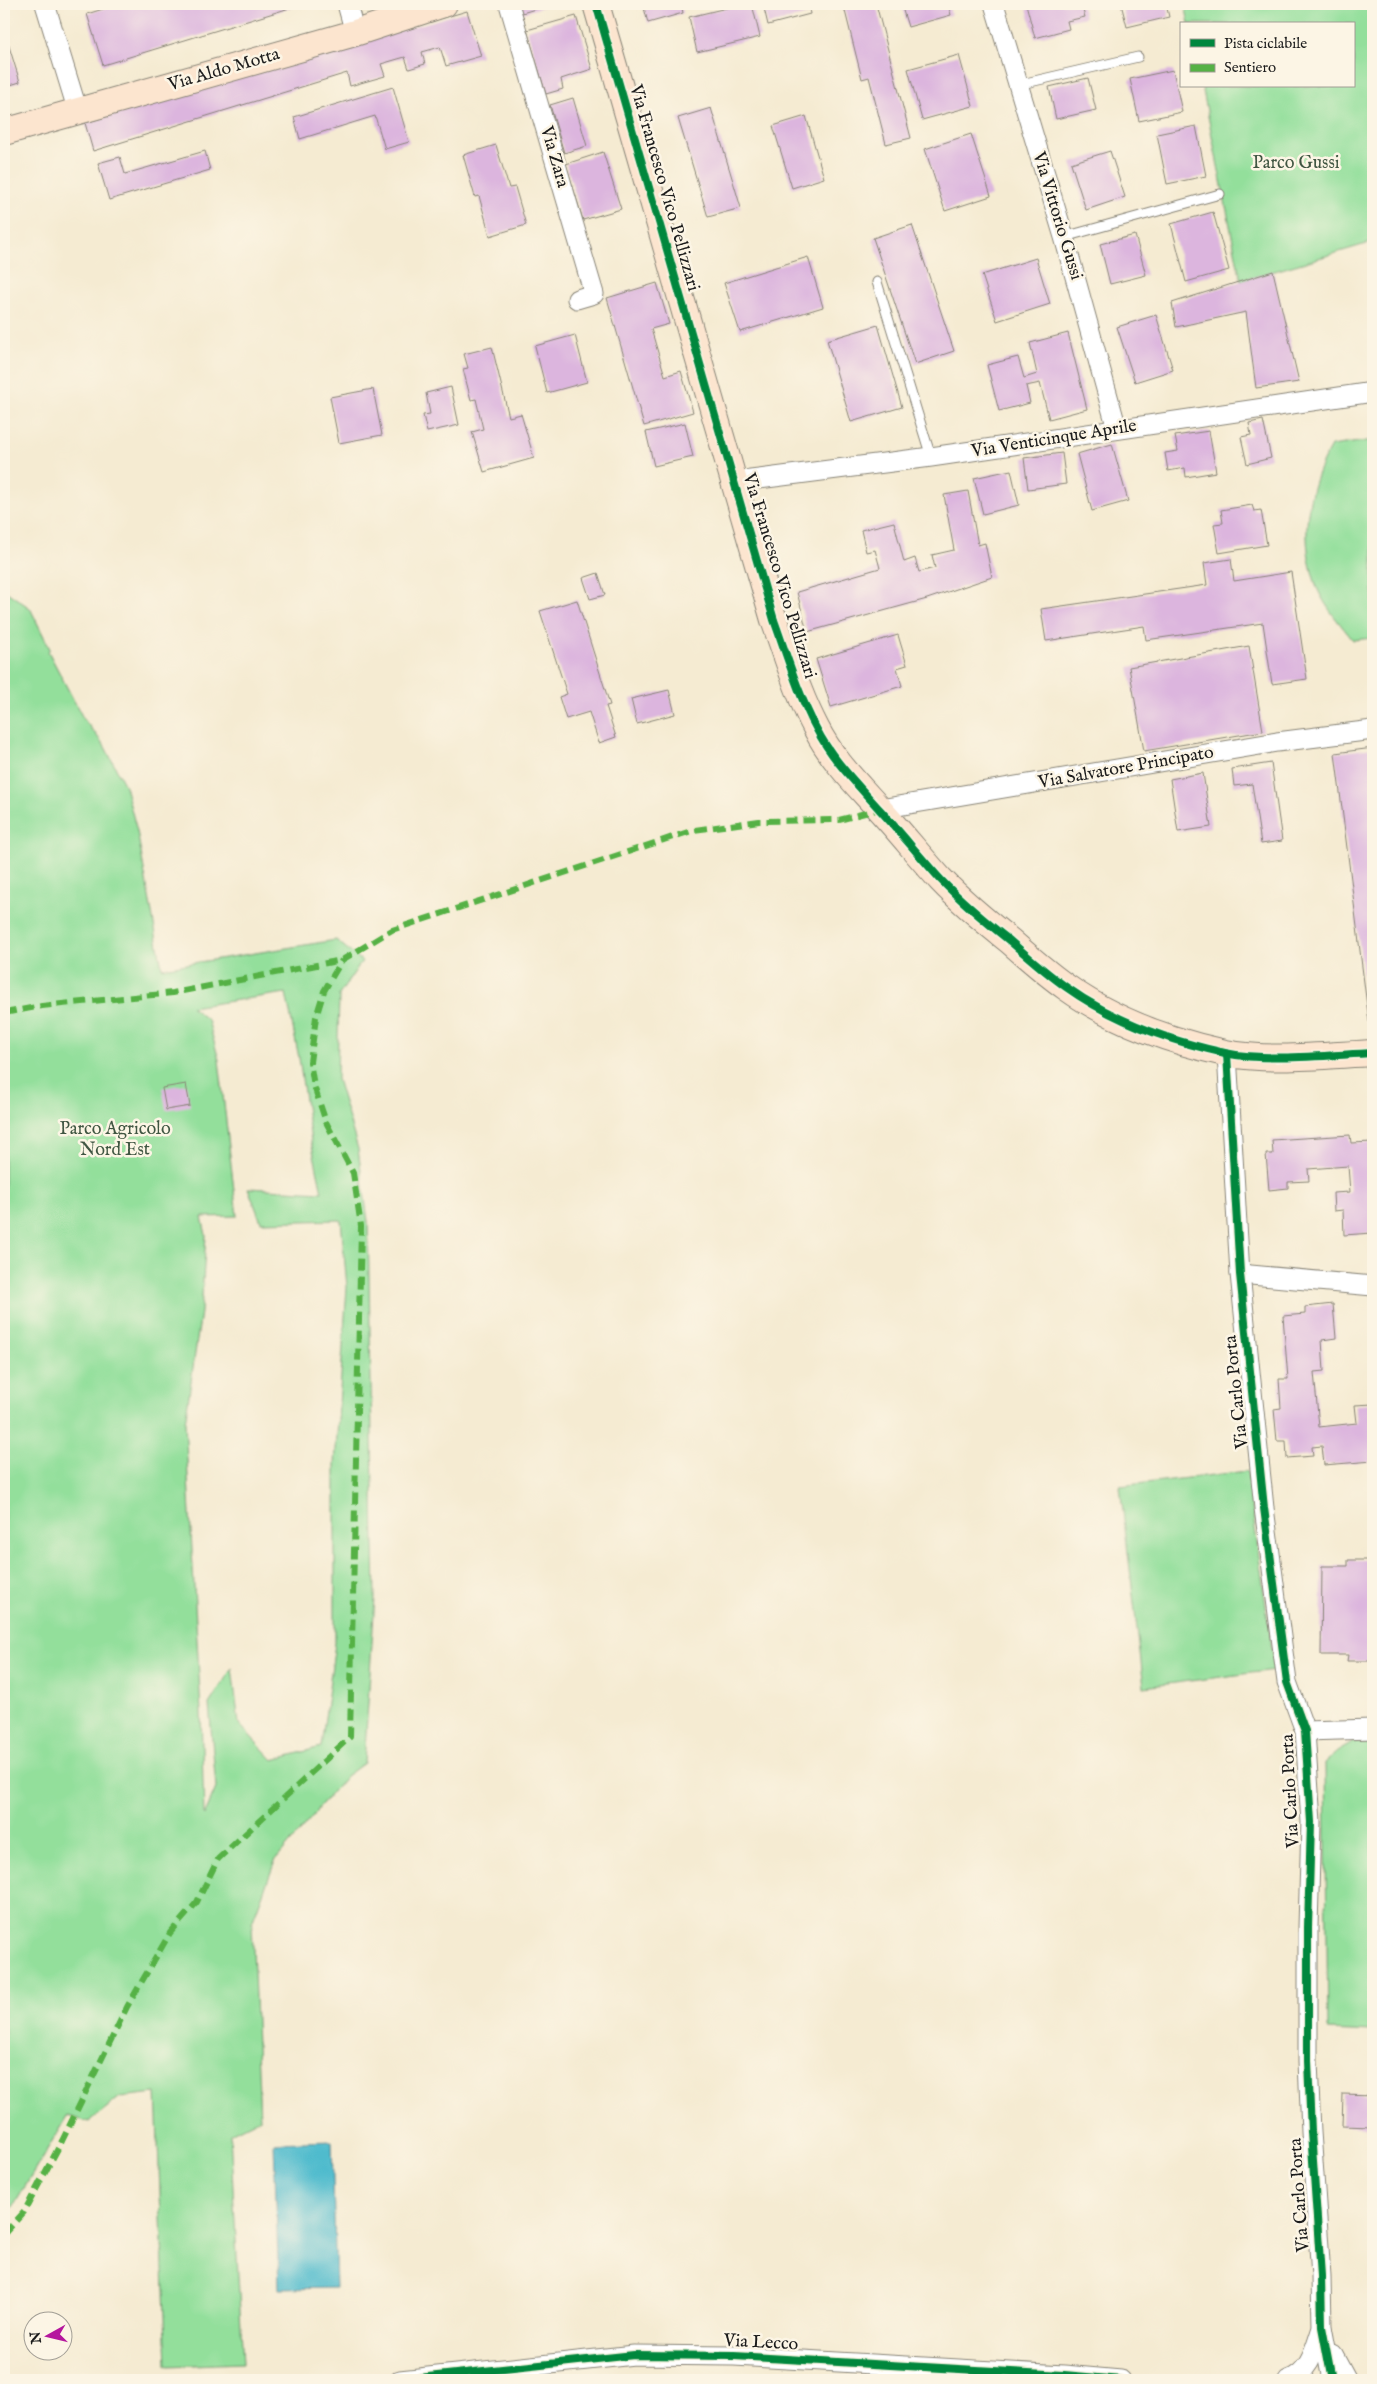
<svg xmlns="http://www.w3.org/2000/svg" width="1377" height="2384" font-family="'IM FELL English',serif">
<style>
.green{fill:#93df9b;stroke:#587e5c;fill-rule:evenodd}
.water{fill:#50bbcd;stroke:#366c74}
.building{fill:#dcb5de}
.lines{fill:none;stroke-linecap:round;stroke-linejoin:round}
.lane-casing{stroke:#888477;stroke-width:11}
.street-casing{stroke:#888477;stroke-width:21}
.secondary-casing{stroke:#888477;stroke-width:28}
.lane{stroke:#fff;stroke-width:9}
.street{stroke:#fff;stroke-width:19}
.secondary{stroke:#fce5cf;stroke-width:26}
.quiet{stroke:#55b145;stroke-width:6;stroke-dasharray:12 6;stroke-linecap:butt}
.cycleway-casing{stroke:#fcf5e5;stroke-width:11}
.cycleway{stroke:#00873e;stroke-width:8}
.labels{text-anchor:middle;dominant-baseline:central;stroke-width:5;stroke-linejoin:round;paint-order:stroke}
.street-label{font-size:18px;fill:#1c1c1c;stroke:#fcf5e5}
.park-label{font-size:18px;fill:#405642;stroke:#fcf5e5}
</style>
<rect width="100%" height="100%" fill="#fcf5e5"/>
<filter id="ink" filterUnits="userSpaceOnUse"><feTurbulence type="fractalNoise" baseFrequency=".02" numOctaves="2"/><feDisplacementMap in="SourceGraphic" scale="10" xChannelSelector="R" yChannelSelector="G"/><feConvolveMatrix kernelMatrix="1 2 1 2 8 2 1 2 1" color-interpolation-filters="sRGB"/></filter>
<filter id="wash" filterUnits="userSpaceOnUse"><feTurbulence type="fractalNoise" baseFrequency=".0096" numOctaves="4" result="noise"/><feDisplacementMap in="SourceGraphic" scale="20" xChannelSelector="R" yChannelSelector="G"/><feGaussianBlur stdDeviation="1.12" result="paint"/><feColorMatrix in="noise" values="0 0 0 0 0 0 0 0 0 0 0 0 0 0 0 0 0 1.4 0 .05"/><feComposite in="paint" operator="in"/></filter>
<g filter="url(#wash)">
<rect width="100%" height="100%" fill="#f5ebd2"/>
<!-- green -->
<g class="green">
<polygon points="1185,4 1373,4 1373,242 1241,281 1202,86 1353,86 1353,24 1189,24"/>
<path d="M 1373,440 L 1373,638 L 1353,640 C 1341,625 1326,608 1318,590 C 1299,542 1305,490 1331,446 Z"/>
<path d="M 4,590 L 30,608 L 50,649 L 48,651 L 83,718 L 104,745 L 125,786 L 137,831 L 162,968 L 336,940 L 362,961 L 339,995 L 337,1079 L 358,1149 L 368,1221 L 375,1598 L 364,1763 L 346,1776 L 275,1861 L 252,1923 L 260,2119 L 230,2134 L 243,2363 L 167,2366 L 156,2093 L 120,2097 L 89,2122 L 67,2116 L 4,2222 ZM 286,993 L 299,1058 L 311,1141 L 322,1192 L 248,1188 L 261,1222 L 341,1220 L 347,1287 L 335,1464 L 335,1643 L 321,1747 L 273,1760 L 239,1724 L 232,1668 L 209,1704 L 216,1788 L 204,1816 L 201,1712 L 185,1423 L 201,1312 L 206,1235 L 202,1217 L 237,1216 L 219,1060 L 208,1020 L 191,1007 Z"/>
<polygon points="1247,1471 1275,1670 1144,1687 1120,1486"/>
<polygon points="1354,1742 1373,1743 1373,2032 1328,2030 1325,1763 1337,1752"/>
</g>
<!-- water -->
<polygon class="water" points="332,2141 336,2288 279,2289 274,2143"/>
<g id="blocks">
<!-- building -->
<g class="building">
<polygon points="119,4 303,4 103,65 87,14"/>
<polygon points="519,4 552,4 522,13"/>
<polygon points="643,4 681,4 683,13 648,23"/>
<polygon points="743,4 752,4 760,37 697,52 689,17"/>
<polygon points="763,4 808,4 810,14 768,25"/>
<polygon points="857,4 876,4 911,138 886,144 869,77 862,79 844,7"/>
<polygon points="901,4 948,4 951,15 908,27"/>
<polygon points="1026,4 1081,4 1085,17 1067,21 1069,29 1035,38"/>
<polygon points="1121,4 1166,4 1169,17 1127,27"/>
<polygon points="467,11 481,56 446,66 440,47 422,52 425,64 409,69 405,57 381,64 385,76 350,86 347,73 93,151 85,123"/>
<polygon points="576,16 592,69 561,79 563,89 546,94 527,30"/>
<polygon points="4,30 20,82 4,87"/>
<polygon points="959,55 973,106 922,120 908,69"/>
<polygon points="1173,70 1182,112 1139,121 1130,79"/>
<polygon points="1088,78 1096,110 1056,119 1049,87"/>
<polygon points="393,87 409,142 385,149 375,116 300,139 294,117"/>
<polygon points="573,98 587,146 564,153 550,105"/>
<polygon points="711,108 741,208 708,217 678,118"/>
<polygon points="806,116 824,178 792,188 773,126"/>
<polygon points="1196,126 1206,176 1167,184 1157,134"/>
<polygon points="971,134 991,196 945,211 925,149"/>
<polygon points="496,145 509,188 515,187 526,225 490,236 479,196 475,197 463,155"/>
<polygon points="205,151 210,170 109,200 98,163 120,157 125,174"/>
<polygon points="1110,151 1125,197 1086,210 1071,163"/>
<polygon points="603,152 621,209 583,220 566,164"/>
<polygon points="1213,212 1229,270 1186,282 1171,224"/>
<polygon points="912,225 954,351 915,364 873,238"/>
<polygon points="1135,235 1146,275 1110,284 1100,244"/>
<polygon points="808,257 823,307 740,332 724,283"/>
<polygon points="1036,258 1050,304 997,321 982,275"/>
<polygon points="1273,271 1299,382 1256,388 1246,312 1176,327 1172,303"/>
<polygon points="657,283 669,324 651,329 665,376 681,371 693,412 644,426 607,298"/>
<polygon points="1156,315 1173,370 1135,382 1117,327"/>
<polygon points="878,325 902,407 851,422 827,340"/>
<polygon points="1068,333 1087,409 1049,419 1040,383 1026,386 1030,403 999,411 987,365 1018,357 1024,378 1037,374 1030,343"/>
<polygon points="575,335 587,382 547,393 535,346"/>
<polygon points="492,347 509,417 521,414 534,458 484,472 472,432 483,429 476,399 471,400 463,369 468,368 464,354"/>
<polygon points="451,387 459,425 427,432 423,415 430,414 426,393"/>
<polygon points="373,389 382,435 339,443 330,397"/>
<polygon points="1263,420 1271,458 1247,464 1241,437 1251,435 1249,423"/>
<polygon points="685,423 693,457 654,466 646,432"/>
<polygon points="1209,431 1216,472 1186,477 1185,468 1168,471 1165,453 1178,451 1175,436"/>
<polygon points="1112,444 1128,501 1092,511 1077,454"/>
<polygon points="1062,453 1066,484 1028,489 1024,458"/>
<polygon points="1011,470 1019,505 983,514 974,478"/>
<polygon points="968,491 978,545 985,543 992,577 927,599 807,632 797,592 880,568 875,550 866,552 861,530 894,522 904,562 915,558 919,572 935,568 932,555 954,550 944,495"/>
<polygon points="1252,505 1254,511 1261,510 1267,545 1219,553 1214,524 1223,523 1221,510"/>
<polygon points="1231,559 1234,581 1291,572 1307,679 1272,684 1263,623 1146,640 1144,626 1046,641 1041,609 1207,585 1204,563"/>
<polygon points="598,573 605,595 590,599 583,578"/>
<polygon points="577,600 610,705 606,706 616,737 599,743 589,712 566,719 559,697 567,694 540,611"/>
<polygon points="898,635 907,665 897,668 902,686 831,707 816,659"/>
<polygon points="1249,646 1263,731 1144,751 1129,667"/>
<polygon points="669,690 675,714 637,724 631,699"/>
<polygon points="1373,748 1373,1021 1369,1022 1335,753"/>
<polygon points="1271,763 1282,841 1261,844 1252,784 1234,786 1232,769"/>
<polygon points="1203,773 1211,827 1178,832 1170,779"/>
<polygon points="186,1084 190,1106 166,1110 162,1088"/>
<polygon points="1350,1135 1351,1143 1373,1142 1372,1233 1344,1235 1343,1210 1334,1211 1333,1193 1350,1192 1348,1166 1308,1169 1309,1181 1288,1182 1288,1188 1269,1190 1266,1154 1273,1154 1272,1140"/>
<polygon points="1333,1304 1336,1338 1322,1340 1324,1371 1314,1372 1319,1427 1357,1423 1355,1405 1373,1404 1373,1461 1324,1465 1322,1446 1312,1447 1313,1456 1287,1458 1286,1441 1277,1441 1274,1409 1281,1408 1279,1379 1288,1379 1283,1316 1305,1314 1305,1307"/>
<polygon points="1348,1560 1373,1560 1373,1661 1347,1661 1348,1655 1321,1655 1322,1566 1348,1566"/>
<polygon points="1343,2094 1373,2095 1373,2127 1342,2126"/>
</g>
</g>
</g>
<g filter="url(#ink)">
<use href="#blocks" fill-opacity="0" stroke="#888477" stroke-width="1"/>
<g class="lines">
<defs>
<g id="lane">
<polyline points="1017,85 1138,57"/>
<polyline points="1064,237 1220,194"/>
<polyline points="877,282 931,457"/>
</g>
<g id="street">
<polyline points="45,4 78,112"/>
<polyline points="347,4 355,33"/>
<polyline points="509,4 594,294 577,299"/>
<polyline points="994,4 1064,237 1117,429"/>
<polyline points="735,482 931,457 1373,392"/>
<polyline points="880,809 1277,742 1373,730"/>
<polyline points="1227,1054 1240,1274 1264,1508 1287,1682 1305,1731 1311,1822 1308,1927 1308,2061 1311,2132 1321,2276 1322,2327 1332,2380"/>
<polyline points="1240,1274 1373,1286"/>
<polyline points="1305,1731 1373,1729"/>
<polyline points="1333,2354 1347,2380"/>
<polyline points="400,2380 634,2355 734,2356 1064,2375 1121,2380"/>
<path d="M 1288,2380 C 1311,2372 1315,2348 1322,2328"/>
</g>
<g id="secondary">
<path d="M 596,4 L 774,620 C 787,656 798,694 816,728 C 832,760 857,784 880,810 C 901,833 920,857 941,880 C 962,902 986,922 1010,941 C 1028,957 1046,973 1066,987 C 1112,1020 1170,1041 1225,1053 C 1267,1062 1329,1055 1373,1053"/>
<polyline points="4,132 355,33 444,4"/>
</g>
</defs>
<!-- lane casing -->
<use href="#lane" class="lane-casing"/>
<!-- street casing -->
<use href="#street" class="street-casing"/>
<!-- secondary casing -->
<use href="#secondary" class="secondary-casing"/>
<!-- lane -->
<use href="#lane" class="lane"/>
<!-- street -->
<use href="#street" class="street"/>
<!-- secondary -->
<use href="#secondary" class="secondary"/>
<!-- quiet -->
<g class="quiet">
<polyline points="4,1013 42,1006 173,993 342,960 392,930 694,830 759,821 839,820 880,809"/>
<polyline points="4,2234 24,2212 62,2141 127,2007 170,1933 197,1902 218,1859 350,1737 361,1226 353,1173 326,1122 314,1086 310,1062 316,1017 324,991 342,960"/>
</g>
<defs>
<g id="cycleway">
<path d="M 596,4 L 774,620 C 787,656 798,694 816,728 C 832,760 857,784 880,810 C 901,833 920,857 941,880 C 962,902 986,922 1010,941 C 1028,957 1046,973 1066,987 C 1112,1020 1170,1041 1225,1053 C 1267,1062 1329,1055 1373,1053"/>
<polyline points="1227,1054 1240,1274 1264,1508 1287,1682 1305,1731 1311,1822 1308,1927 1308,2061 1311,2132 1321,2276 1322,2327 1332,2380"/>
<polyline points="400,2380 634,2355 734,2356 1064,2375 1121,2380"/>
</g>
</defs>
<!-- cycleway casing -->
<use href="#cycleway" class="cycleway-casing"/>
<!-- cycleway -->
<use href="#cycleway" class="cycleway"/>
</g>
</g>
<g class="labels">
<!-- street labels -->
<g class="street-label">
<text transform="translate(224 70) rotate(-16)">Via Aldo Motta</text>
<text transform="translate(554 157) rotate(74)">Via Zara</text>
<text transform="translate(664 188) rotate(74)">Via Francesco Vico Pellizzari</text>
<text transform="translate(1057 216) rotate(73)">Via Vittorio Gussi</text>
<text transform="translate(1054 439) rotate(-9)">Via Venticinque Aprile</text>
<text transform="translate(779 576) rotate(73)">Via Francesco Vico Pellizzari</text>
<text transform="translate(1126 768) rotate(-10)">Via Salvatore Principato</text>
<text transform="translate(1237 1392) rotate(-96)">Via Carlo Porta</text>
<text transform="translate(1291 1791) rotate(-93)">Via Carlo Porta</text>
<text transform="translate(1300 2195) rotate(-94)">Via Carlo Porta</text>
<text transform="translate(761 2343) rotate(3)">Via Lecco</text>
</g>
<!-- park labels -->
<g class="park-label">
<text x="1296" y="163">Parco Gussi</text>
<text x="115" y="1129">Parco Agricolo<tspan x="115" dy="21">Nord Est</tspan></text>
</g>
</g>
<!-- margin -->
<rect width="1377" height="2384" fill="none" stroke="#fcf5e5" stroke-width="20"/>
<!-- legend -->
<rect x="1180" y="22" width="175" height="65" fill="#fcf5e5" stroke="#a29e95"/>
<rect x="1190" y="39" width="25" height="8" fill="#00873e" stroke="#a29e95"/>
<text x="1224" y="48" font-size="15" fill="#1c1c1c">Pista ciclabile</text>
<rect x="1190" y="64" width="25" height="8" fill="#55b145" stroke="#a29e95"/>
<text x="1224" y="72" font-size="15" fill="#1c1c1c">Sentiero</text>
<!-- north arrow -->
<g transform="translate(48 2336) rotate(262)"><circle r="24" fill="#fcf5e5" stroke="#a29e95"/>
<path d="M0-4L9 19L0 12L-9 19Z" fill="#b5179e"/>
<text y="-8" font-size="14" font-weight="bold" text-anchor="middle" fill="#1c1c1c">N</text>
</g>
</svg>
